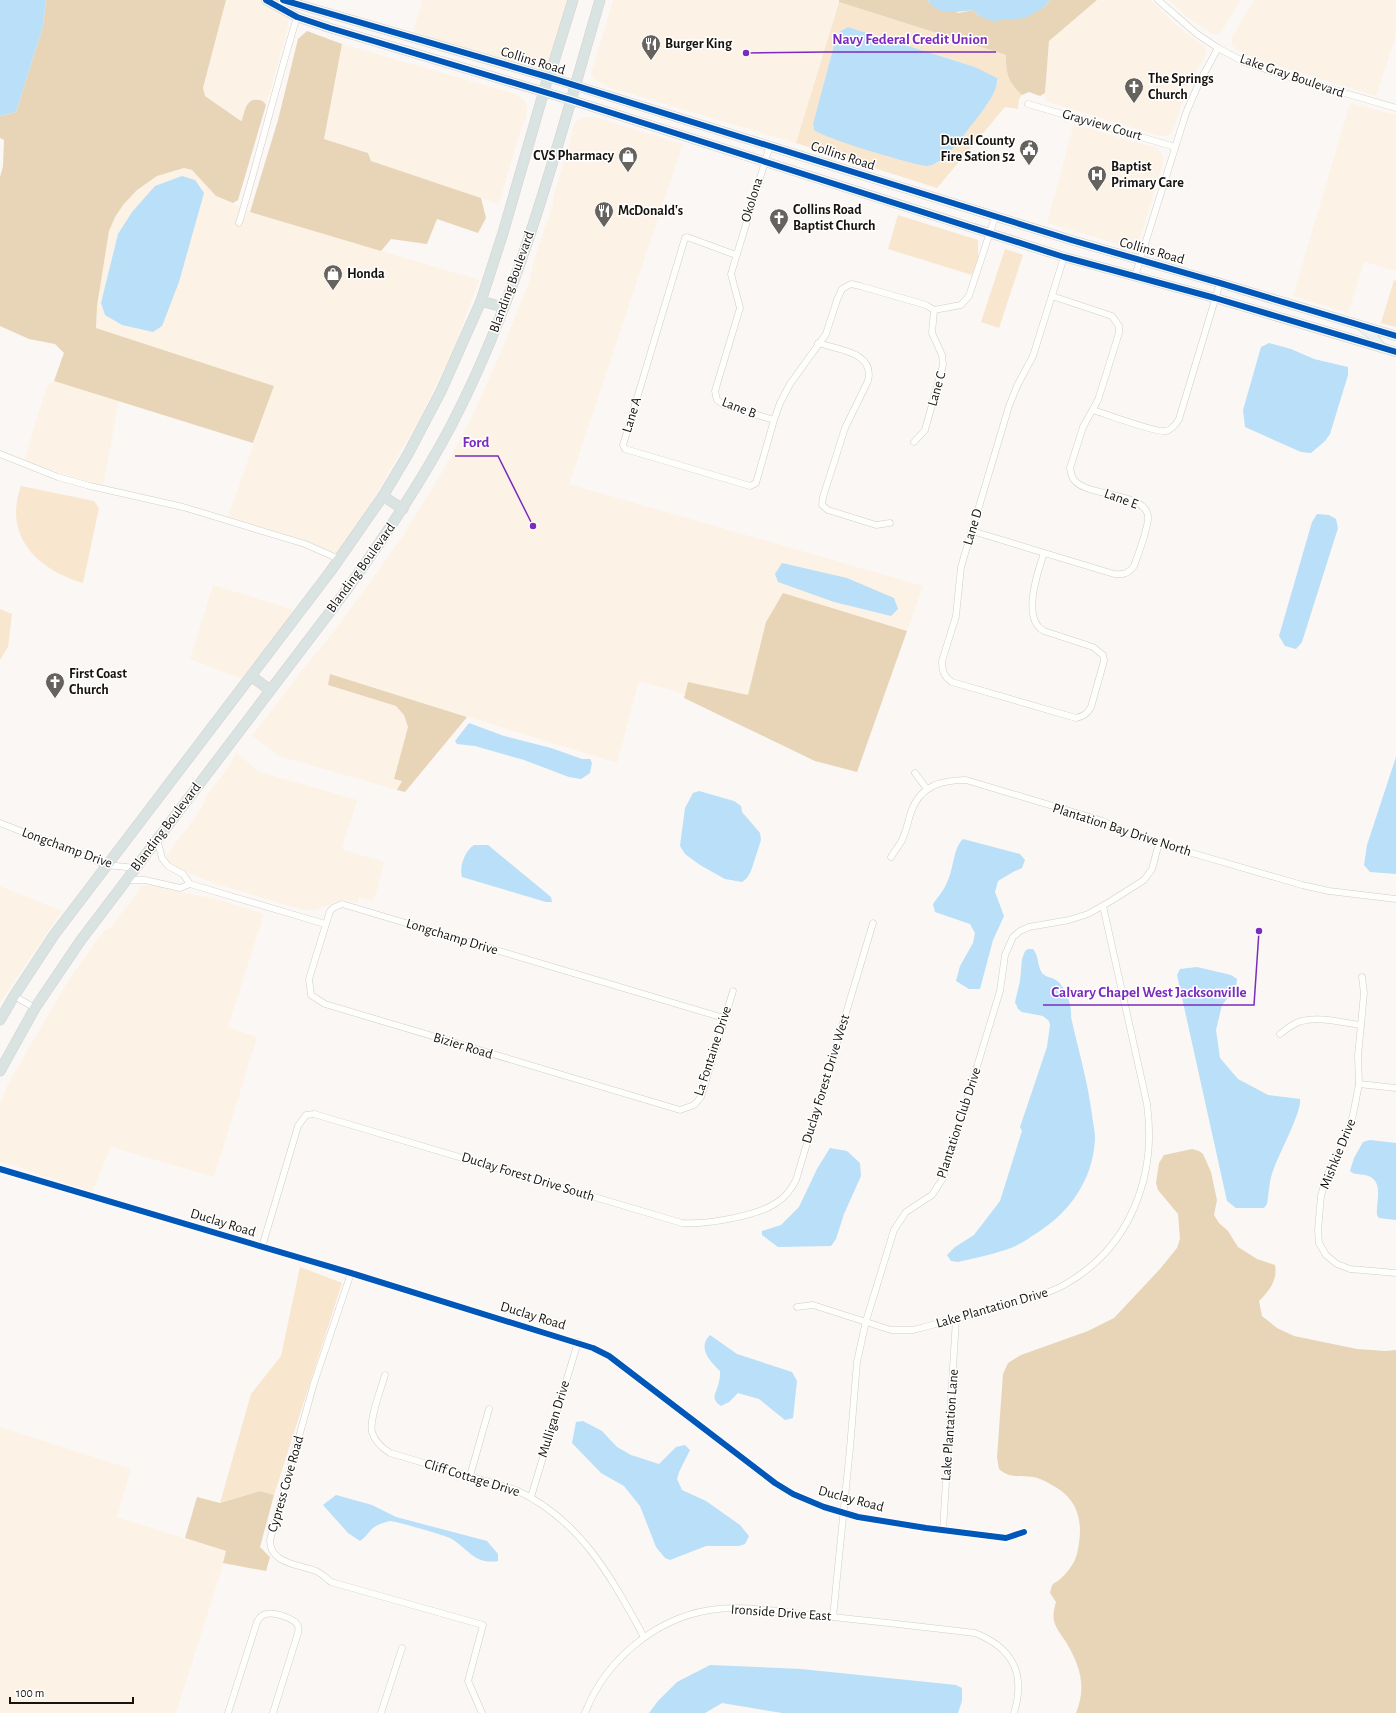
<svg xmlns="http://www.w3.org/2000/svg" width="1396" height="1713" font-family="'Alegreya Sans',sans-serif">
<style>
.built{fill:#fcf3e6}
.green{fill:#f8e7ce;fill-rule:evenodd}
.forest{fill:#e8d5b8}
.water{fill:#badff8}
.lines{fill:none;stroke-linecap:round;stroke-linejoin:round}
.street-casing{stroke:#d1ceca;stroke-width:7}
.secondary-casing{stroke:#d1ceca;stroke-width:10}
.primary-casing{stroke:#d4d1d0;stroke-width:11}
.street{stroke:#fefefd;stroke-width:6}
.secondary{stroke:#ecf0ef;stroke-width:9}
.primary{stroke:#d9e3e1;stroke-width:10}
.cycleway-casing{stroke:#fff;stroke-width:8}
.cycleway{stroke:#0057b8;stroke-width:6}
.labels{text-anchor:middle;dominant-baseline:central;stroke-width:3;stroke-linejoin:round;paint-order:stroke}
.poi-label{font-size:14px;font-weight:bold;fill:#17140f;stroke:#fff;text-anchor:start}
.street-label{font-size:14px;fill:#17140f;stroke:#fff}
.leader{fill:none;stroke:#7b2cbf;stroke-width:1.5}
.callout-dot{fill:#7b2cbf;stroke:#fff;stroke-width:1.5}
.callout-label{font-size:15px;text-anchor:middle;font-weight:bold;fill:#7b2cbf;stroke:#fff;stroke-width:3;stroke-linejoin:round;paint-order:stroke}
</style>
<rect width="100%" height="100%" fill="#faf7f4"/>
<!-- built -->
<g class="built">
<polygon points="226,0 258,0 283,14 288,19 288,27 266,105 263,101 251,100 248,102 242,120 241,121 205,96 203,93 203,88"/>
<polygon points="422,0 567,0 546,74 413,34"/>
<polygon points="613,0 839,0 796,143 611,88 594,79 591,74"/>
<polygon points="1097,0 1151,0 1162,12 1181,29 1205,47 1206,54 1188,87 1173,129 1169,135 1160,136 1045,101 1049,41"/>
<polygon points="1169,0 1240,0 1222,31 1218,34 1212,34 1190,19"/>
<polygon points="1254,0 1396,0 1396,35 1376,96 1270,64 1237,50 1232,45 1232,37"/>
<polygon points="342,44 515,94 522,98 527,105 526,118 522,125 499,204 371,161 368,152 324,139"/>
<polygon points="1350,103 1396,115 1396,271 1364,262 1348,313 1293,296"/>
<polygon points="586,117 594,117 683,144 569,484 923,586 907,631 783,594 766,622 748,695 688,682 685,694 639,681 617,763 330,674 328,685 396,706 404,715 408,727 394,778 402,781 397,790 279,756 252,736 306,665 333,633 401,539 447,464 470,421 498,359 529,282 535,257 553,204 553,198 570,141 573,127 575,122 580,119"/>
<polygon points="1074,124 1156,148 1160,151 1163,156 1163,162 1138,245 1134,249 1047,223"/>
<polygon points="184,168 192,170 216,196 233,203 250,212 479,280 455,346 419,420 364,515 337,554 311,543 228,517 274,386 96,328 97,306 102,271 109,231 115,217 123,205 137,190 157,176"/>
<polygon points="54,381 119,401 103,486 24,461 47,385"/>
<polygon points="213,585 294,610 242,679 190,659"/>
<polygon points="236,753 260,772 357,800 342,849 384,862 374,901 359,897 357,903 344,899 315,910 304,910 216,884 176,867 168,861 166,856 202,808 206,797 230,765"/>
<polygon points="153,884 175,891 216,899 264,914 228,1027 257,1037 214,1177 111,1147 92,1192 0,1161 0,1103 8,1084 65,986 96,941 105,930 111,927 142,886"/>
<polygon points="0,886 62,911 0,1002"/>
<polygon points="0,1427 131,1469 117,1517 227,1552 176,1713 0,1713"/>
</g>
<!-- green -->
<g class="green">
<path d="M 839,2 L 1006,55 C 1006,75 1008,82 1022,95 L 1019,99 L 1018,109 L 1005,107 L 937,188 L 796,143 ZM 848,27 L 975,67 L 998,82 L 987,105 L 937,163 L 929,166 L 903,160 L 832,138 L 813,127 L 834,45 L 839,32 Z"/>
<polygon points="898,215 978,240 978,258 972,275 888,249"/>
<polygon points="1005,249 1023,255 999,328 981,322"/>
<polygon points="1394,280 1396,281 1396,327 1381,323"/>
<path d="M 21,486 L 94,501 L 99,508 L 83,583 C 37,570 3,536 21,486 Z"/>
<polygon points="0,609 12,614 8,647 0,660"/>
<polygon points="300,1267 342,1283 274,1495 260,1491 220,1503 251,1394 281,1356"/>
</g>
<!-- forest -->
<g class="forest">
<path d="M 46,0 L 226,0 L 203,88 L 205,96 L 241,121 L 242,120 C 245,111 246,98 258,100 C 262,100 263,101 266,105 L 238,200 L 233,203 L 216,196 L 192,170 L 184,168 L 157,176 L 137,190 L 123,205 L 115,217 L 109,231 L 97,306 L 96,328 L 274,386 L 253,443 L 54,381 L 64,353 L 55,344 L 29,339 L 0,326 L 0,177 L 3,166 L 4,140 L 0,138 L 0,116 L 16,112 L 43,26 Z"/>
<path d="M 839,0 L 928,0 L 929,2 L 959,13 L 973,10 L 981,17 L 1043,8 L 1050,0 L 1097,0 L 1049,41 L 1045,93 L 1040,96 L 1029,92 L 1022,95 C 1008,82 1006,75 1006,55 L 839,2 Z"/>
<polygon points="307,31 342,44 324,139 368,153 371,161 481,198 486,218 478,233 437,219 427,244 391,239 381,251 250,212 278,120 298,39"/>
<polygon points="783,593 907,631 857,772 815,761 684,698 688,682 748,695 766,622"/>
<polygon points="330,674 467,717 405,792 397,790 402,781 394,779 408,727 404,715 396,706 328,685"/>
<path d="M 1192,1149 L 1199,1151 L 1203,1154 L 1211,1172 L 1217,1200 L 1214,1215 L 1219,1223 L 1228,1231 L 1238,1247 L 1257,1259 L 1275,1265 C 1278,1280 1269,1291 1259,1301 L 1262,1316 L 1277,1328 L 1294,1336 L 1357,1349 L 1386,1351 L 1396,1350 L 1396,1713 L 1076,1713 C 1087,1686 1080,1666 1066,1642 C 1062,1636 1057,1630 1055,1624 C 1052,1617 1054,1609 1056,1602 L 1050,1593 C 1051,1591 1051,1586 1053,1584 C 1054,1583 1056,1582 1058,1581 C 1066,1574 1074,1565 1077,1554 C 1084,1523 1080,1499 1050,1484 C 1045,1481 1039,1478 1033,1477 C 1020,1475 1010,1479 999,1469 L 997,1457 L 1003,1374 L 1008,1363 L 1021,1355 L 1088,1331 L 1114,1318 L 1160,1269 L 1177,1248 L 1180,1239 L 1178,1214 L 1158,1190 L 1156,1183 L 1159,1163 L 1164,1155 Z"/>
<polygon points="260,1491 274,1495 260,1547 270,1557 266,1571 223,1563 226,1551 185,1538 197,1497 220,1503"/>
</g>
<!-- water -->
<g class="water">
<polygon points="0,0 46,0 43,26 16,112 0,116"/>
<path d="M 928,0 L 1050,0 L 1043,8 L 1025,18 L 993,21 L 981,17 L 973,10 C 959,12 936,16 928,0 Z"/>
<path d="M 848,27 L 975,67 L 997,78 C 999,90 984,109 977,118 C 967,130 949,157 936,163 C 933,165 930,166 927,166 C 913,165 824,138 814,130 L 813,124 L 836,38 L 839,32 Z"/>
<polygon points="182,176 195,180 204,193 179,282 162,326 153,332 122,325 105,315 101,303 118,234 132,212 155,186"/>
<polygon points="1269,343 1291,349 1314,359 1348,367 1348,375 1330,434 1325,441 1311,453 1301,452 1245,427 1243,410 1261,347"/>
<polygon points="1317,514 1329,515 1336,519 1338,528 1302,642 1296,649 1285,646 1279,636 1312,522"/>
<polygon points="782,563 847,578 894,598 898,609 891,616 834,602 778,582 775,574"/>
<polygon points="469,723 504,736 551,748 582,759 590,759 592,763 590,773 581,779 569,777 524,760 475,746 457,744 455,741"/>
<polygon points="1396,757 1396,874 1370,872 1364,865 1367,845"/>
<polygon points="699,791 734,801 741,806 742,812 760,833 761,840 751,871 747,878 742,882 725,879 700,865 685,854 680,846 685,808 693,793"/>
<path d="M 963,839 L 1020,854 L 1025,860 L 1022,868 L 1013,872 L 998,881 L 995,892 L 1004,916 L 993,940 L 980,989 L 969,989 L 956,981 L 960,966 L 973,943 L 975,933 L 970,924 L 935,912 L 933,904 C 938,897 945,889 948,880 C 954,867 953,849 963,839 Z"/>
<path d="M 474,845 L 488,845 L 551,897 L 552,902 L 546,902 L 462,877 C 459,866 465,851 474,845 Z"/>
<path d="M 1028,949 L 1033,949 C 1039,956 1037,965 1042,973 C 1045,977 1051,977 1056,980 C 1066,987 1072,1005 1071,1017 C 1078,1049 1088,1082 1092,1115 C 1093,1123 1095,1131 1095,1139 C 1093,1181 1068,1215 1032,1236 C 1024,1242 1015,1247 1005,1250 C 990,1255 974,1258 958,1262 L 951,1261 L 947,1255 L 955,1247 L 974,1235 L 1000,1201 L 1022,1131 L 1020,1127 L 1047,1047 L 1050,1025 L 1049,1021 L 1043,1016 L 1022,1012 L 1018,1009 L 1015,1002 L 1020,981 L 1022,959 L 1025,951 Z"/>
<path d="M 1197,967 L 1231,975 L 1237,979 L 1236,988 L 1222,1005 L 1216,1030 L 1220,1058 L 1238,1079 L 1268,1095 L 1300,1099 C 1302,1112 1278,1155 1273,1171 C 1269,1181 1269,1193 1267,1204 L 1264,1208 L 1236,1208 L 1227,1201 L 1177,975 L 1180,969 Z"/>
<path d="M 1370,1140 L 1396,1143 L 1396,1220 L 1379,1218 L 1377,1215 C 1376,1201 1385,1179 1365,1175 C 1359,1174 1354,1175 1350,1171 L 1354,1158 L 1363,1142 Z"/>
<polygon points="830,1148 847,1151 860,1163 861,1176 844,1214 836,1239 831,1246 778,1247 762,1235 762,1231 781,1225 799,1207 817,1169"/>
<path d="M 710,1335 L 737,1354 L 792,1372 L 797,1381 L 793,1418 L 785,1420 L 759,1399 L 738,1393 L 729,1402 L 721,1406 C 709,1398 717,1393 719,1382 C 720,1378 720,1375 720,1371 C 710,1361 697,1348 710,1335 Z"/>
<polygon points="583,1421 602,1431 617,1447 631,1455 659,1464 676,1447 685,1445 690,1450 679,1472 677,1479 682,1490 706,1501 740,1525 749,1536 745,1544 739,1546 706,1546 670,1560 665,1558 656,1547 640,1506 624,1486 601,1473 572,1443 576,1422"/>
<path d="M 336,1495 L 372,1505 L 396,1517 L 487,1541 L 498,1554 L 498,1561 C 474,1565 468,1548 450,1538 C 443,1535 396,1521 390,1521 C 386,1522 381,1523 378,1525 C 370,1528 367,1537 360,1541 L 348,1533 L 323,1505 Z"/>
<polygon points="710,1665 801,1669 956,1685 962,1688 962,1701 958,1713 782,1713 722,1703 705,1713 649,1713 658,1701 677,1682"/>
</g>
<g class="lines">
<defs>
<g id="street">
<polyline points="1158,0 1197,34 1218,48 1244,62 1283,75 1396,108"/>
<polyline points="1028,104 1175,147"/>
<polyline points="770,145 731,274 740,308 715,391 717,400 724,405 774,420"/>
<path d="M 239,223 C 260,154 276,85 297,17"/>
<polyline points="736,255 687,237 685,238 623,445 625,449 750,486 756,483 774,420 780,403 790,384 826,334 837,300 842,289 851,284 860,286 926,305 934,310 961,305 969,296 995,217"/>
<polyline points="1135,276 1186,113 1199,83 1218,48"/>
<path d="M 818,343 C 839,350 875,352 868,381 L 845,428 L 823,497 L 822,505 L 828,510 L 876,525 L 890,523"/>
<path d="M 1093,410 C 1106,414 1156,433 1166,431 C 1172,430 1176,424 1179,419 L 1220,283"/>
<polyline points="914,442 925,430 943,365 942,355 932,333 934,310"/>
<polyline points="0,454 58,477 90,486 183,507 305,544 339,559"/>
<path d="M 972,531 L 1114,574 C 1123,575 1128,574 1134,566 C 1138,555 1149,526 1148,516 C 1145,492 1087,497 1074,480 C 1071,476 1071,472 1070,468 L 1083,427 L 1098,400 L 1119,333 L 1119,326 L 1112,316 L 1052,296"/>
<path d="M 1044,553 C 1038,571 1021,619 1044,631 L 1093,647 L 1103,655 L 1104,661 L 1091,707 C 1087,714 1084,716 1076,718 L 952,682 C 944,677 942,671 942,661 L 956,616 L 961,567 L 1009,406 L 1017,386 L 1033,356 L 1064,257"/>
<polyline points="915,773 927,789"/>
<polyline points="0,823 107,865 135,868"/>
<polyline points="157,839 162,858 168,866 183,874 190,884 325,924"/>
<path d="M 891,857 C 894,852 898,847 901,842 C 906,833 908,821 911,812 C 920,786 941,780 966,780 L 1103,821 L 1130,835 L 1302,885 L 1329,891 L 1396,899"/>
<polyline points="125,880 145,880 180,888 190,884"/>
<polyline points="1362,977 1364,993 1358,1056 1359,1084 1353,1115 1347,1134 1326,1178 1321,1196 1318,1230 1319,1243 1326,1255 1337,1264 1350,1269 1396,1273"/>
<polyline points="14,996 35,1008"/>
<polyline points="724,1018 342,904 333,908 330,911 309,979 311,995 325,1004 680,1110 694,1105 701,1097 733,991"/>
<path d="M 1280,1034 C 1287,1029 1293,1023 1302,1021 C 1320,1016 1343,1023 1361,1025"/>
<polyline points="1359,1084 1396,1088"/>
<polyline points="0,1169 351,1273 593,1348 609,1356 775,1483 793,1494 824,1507 858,1517 926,1528 1006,1538 1024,1532"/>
<path d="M 262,1247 L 298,1126 L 306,1115 L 314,1114 L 682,1223 C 705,1225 757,1216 776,1203 C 786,1197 791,1190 796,1180 L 873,923"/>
<path d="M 351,1273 L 314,1383 L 270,1540 C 270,1564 298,1564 316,1571 C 321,1573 326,1578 331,1582 L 483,1625 L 468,1681 L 482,1713"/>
<path d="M 797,1307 L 813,1305 L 891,1330 L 913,1330 C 944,1322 975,1314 1006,1305 C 1026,1299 1046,1295 1064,1285 C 1130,1248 1157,1177 1147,1104 L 1103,906"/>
<path d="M 385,1375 C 381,1389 369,1419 372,1432 C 375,1442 382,1448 390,1453 L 516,1490 C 581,1520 611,1577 644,1637"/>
<polyline points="470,1476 489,1409"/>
<polyline points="531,1497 578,1342"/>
<polyline points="943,1530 956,1319"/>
<polyline points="833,1617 850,1448 857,1362 866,1321 894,1230 906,1212 932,1195 943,1178 1000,991 1005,955 1013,937 1020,931 1029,927 1069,920 1088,914 1111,901 1144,880 1152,869 1159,843"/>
<path d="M 228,1713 L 257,1622 C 259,1618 261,1615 266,1614 C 274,1612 295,1618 298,1626 C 299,1628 298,1631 298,1633 L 273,1713"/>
<polyline points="381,1713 402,1648"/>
<path d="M 585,1713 C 605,1661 654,1619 710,1610 C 746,1604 786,1613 822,1616 C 873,1621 924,1627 975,1633 C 1013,1648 1026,1674 1014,1713"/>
</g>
<g id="secondary">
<polyline points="266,0 297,17 330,28 571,100 1064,257 1215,298 1396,352"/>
<polyline points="283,0 548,77 1071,240 1220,283 1396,336"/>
<polyline points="1364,329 1371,334 1382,348"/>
</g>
<g id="primary">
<polyline points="481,301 503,307"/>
<polyline points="383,496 403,509"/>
<polyline points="251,676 270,690"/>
<polyline points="0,1020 14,996 54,935 330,572 383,496 408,454 441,391 481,301 503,233 548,77 553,65 573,0"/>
<path d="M 0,1071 L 35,1008 L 81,940 L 345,592 C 384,538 421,483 452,424 C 521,291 558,143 600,0"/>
</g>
</defs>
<!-- street casing -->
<use href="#street" class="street-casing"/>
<!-- secondary casing -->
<use href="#secondary" class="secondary-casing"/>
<!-- primary casing -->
<use href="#primary" class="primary-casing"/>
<!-- street -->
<use href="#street" class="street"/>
<!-- secondary -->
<use href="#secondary" class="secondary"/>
<!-- primary -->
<use href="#primary" class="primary"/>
<defs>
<g id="cycleway">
<polyline points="266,0 297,17 330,28 571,100 1064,257 1215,298 1396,352"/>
<polyline points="283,0 548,77 1071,240 1220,283 1396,336"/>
<polyline points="0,1169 351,1273 593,1348 609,1356 775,1483 793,1494 824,1507 858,1517 926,1528 1006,1538 1024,1532"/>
</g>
</defs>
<!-- cycleway casing -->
<use href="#cycleway" class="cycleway-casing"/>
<!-- cycleway -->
<use href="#cycleway" class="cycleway"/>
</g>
<!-- icons -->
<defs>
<symbol id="restaurant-pin" viewBox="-11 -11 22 30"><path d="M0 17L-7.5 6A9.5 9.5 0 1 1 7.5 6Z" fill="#66635f" stroke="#fff"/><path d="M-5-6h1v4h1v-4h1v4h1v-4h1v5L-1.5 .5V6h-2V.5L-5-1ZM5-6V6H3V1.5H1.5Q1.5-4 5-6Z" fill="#fff"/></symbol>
<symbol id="church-pin" viewBox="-11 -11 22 30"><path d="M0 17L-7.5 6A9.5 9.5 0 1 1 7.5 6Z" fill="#66635f" stroke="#fff"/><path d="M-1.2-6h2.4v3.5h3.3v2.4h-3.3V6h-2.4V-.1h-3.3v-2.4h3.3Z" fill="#fff"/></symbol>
<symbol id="civic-pin" viewBox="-11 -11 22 30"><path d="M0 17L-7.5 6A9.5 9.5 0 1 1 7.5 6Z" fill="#66635f" stroke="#fff"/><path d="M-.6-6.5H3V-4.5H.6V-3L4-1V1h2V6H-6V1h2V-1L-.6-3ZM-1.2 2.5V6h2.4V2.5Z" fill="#fff"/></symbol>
<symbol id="shop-pin" viewBox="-11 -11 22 30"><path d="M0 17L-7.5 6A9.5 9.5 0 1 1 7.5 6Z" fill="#66635f" stroke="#fff"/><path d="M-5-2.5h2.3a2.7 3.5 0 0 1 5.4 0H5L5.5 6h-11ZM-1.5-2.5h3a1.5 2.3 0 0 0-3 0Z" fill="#fff"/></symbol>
<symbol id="hospital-pin" viewBox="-11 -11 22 30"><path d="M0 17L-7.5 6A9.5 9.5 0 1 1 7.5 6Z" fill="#66635f" stroke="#fff"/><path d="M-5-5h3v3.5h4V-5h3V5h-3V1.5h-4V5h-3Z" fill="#fff"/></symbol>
</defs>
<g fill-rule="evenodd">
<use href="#restaurant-pin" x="640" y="33" width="22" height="30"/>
<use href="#church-pin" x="1123" y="76" width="22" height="30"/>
<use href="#civic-pin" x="1018" y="138" width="22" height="30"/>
<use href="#shop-pin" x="617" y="145" width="22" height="30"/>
<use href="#hospital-pin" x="1086" y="164" width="22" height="30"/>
<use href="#restaurant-pin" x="593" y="200" width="22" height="30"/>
<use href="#church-pin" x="768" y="207" width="22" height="30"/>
<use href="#shop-pin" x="322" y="263" width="22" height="30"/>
<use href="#church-pin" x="44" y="671" width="22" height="30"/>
</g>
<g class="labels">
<!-- poi labels -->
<g class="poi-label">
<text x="665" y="44">Burger King</text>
<text x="1148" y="79">The Springs<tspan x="1148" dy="16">Church</tspan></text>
<text x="1015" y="141" text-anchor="end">Duval County<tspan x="1015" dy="16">Fire Sation 52</tspan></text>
<text x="614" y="156" text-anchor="end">CVS Pharmacy</text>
<text x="1111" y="167">Baptist<tspan x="1111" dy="16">Primary Care</tspan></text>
<text x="793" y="210">Collins Road<tspan x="793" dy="16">Baptist Church</tspan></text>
<text x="618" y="211">McDonald's</text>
<text x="347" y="274">Honda</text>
<text x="69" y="674">First Coast<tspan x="69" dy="16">Church</tspan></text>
</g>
<!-- street labels -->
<g class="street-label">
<text transform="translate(533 61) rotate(17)">Collins Road</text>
<text transform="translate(1292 76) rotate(19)">Lake Gray Boulevard</text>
<text transform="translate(1102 125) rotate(16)">Grayview Court</text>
<text transform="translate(843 156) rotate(18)">Collins Road</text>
<text transform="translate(752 200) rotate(-73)">Okolona</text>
<text transform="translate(1152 251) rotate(16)">Collins Road</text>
<text transform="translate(512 282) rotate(-70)">Blanding Boulevard</text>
<text transform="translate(937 389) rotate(-74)">Lane C</text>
<text transform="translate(739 408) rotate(21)">Lane B</text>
<text transform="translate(632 415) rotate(-73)">Lane A</text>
<text transform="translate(1121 499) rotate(20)">Lane E</text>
<text transform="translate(973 527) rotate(-73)">Lane D</text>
<text transform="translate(361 568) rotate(-54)">Blanding Boulevard</text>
<text transform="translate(166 827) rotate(-53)">Blanding Boulevard</text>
<text transform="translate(1122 830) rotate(18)">Plantation Bay Drive North</text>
<text transform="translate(67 848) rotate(20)">Longchamp Drive</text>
<text transform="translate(452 937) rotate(17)">Longchamp Drive</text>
<text transform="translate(463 1046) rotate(17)">Bizier Road</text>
<text transform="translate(713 1051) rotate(-72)">La Fontaine Drive</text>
<text transform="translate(826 1079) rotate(-73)">Duclay Forest Drive West</text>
<text transform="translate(959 1123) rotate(-72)">Plantation Club Drive</text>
<text transform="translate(1338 1154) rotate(-68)">Mishkie Drive</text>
<text transform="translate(528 1177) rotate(17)">Duclay Forest Drive South</text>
<text transform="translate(223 1223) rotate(17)">Duclay Road</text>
<text transform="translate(992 1308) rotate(-16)">Lake Plantation Drive</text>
<text transform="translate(533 1316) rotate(17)">Duclay Road</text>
<text transform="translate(554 1419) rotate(-73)">Mulligan Drive</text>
<text transform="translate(950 1425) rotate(-86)">Lake Plantation Lane</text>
<text transform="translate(472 1478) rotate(17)">Cliff Cottage Drive</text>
<text transform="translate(286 1484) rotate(-74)">Cypress Cove Road</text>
<text transform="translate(851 1499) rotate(15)">Duclay Road</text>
<text transform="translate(781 1613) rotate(4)">Ironside Drive East</text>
</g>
</g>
<!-- callouts -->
<path class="leader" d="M746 53L825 52H996M533 526L498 456H455M1259 931L1254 1005H1043"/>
<g class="callout-dot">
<circle cx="746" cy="53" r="4"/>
<circle cx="533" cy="526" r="4"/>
<circle cx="1259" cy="931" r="4"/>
</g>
<g class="callout-label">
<text x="910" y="44">Navy Federal Credit Union</text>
<text x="476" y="447">Ford</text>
<text x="1149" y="997">Calvary Chapel West Jacksonville</text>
</g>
<!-- scale -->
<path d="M10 1697v6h123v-6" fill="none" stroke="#17140f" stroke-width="2"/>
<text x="16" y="1697" font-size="12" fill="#17140f" stroke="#ffffff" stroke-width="3" paint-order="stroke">100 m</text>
</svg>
